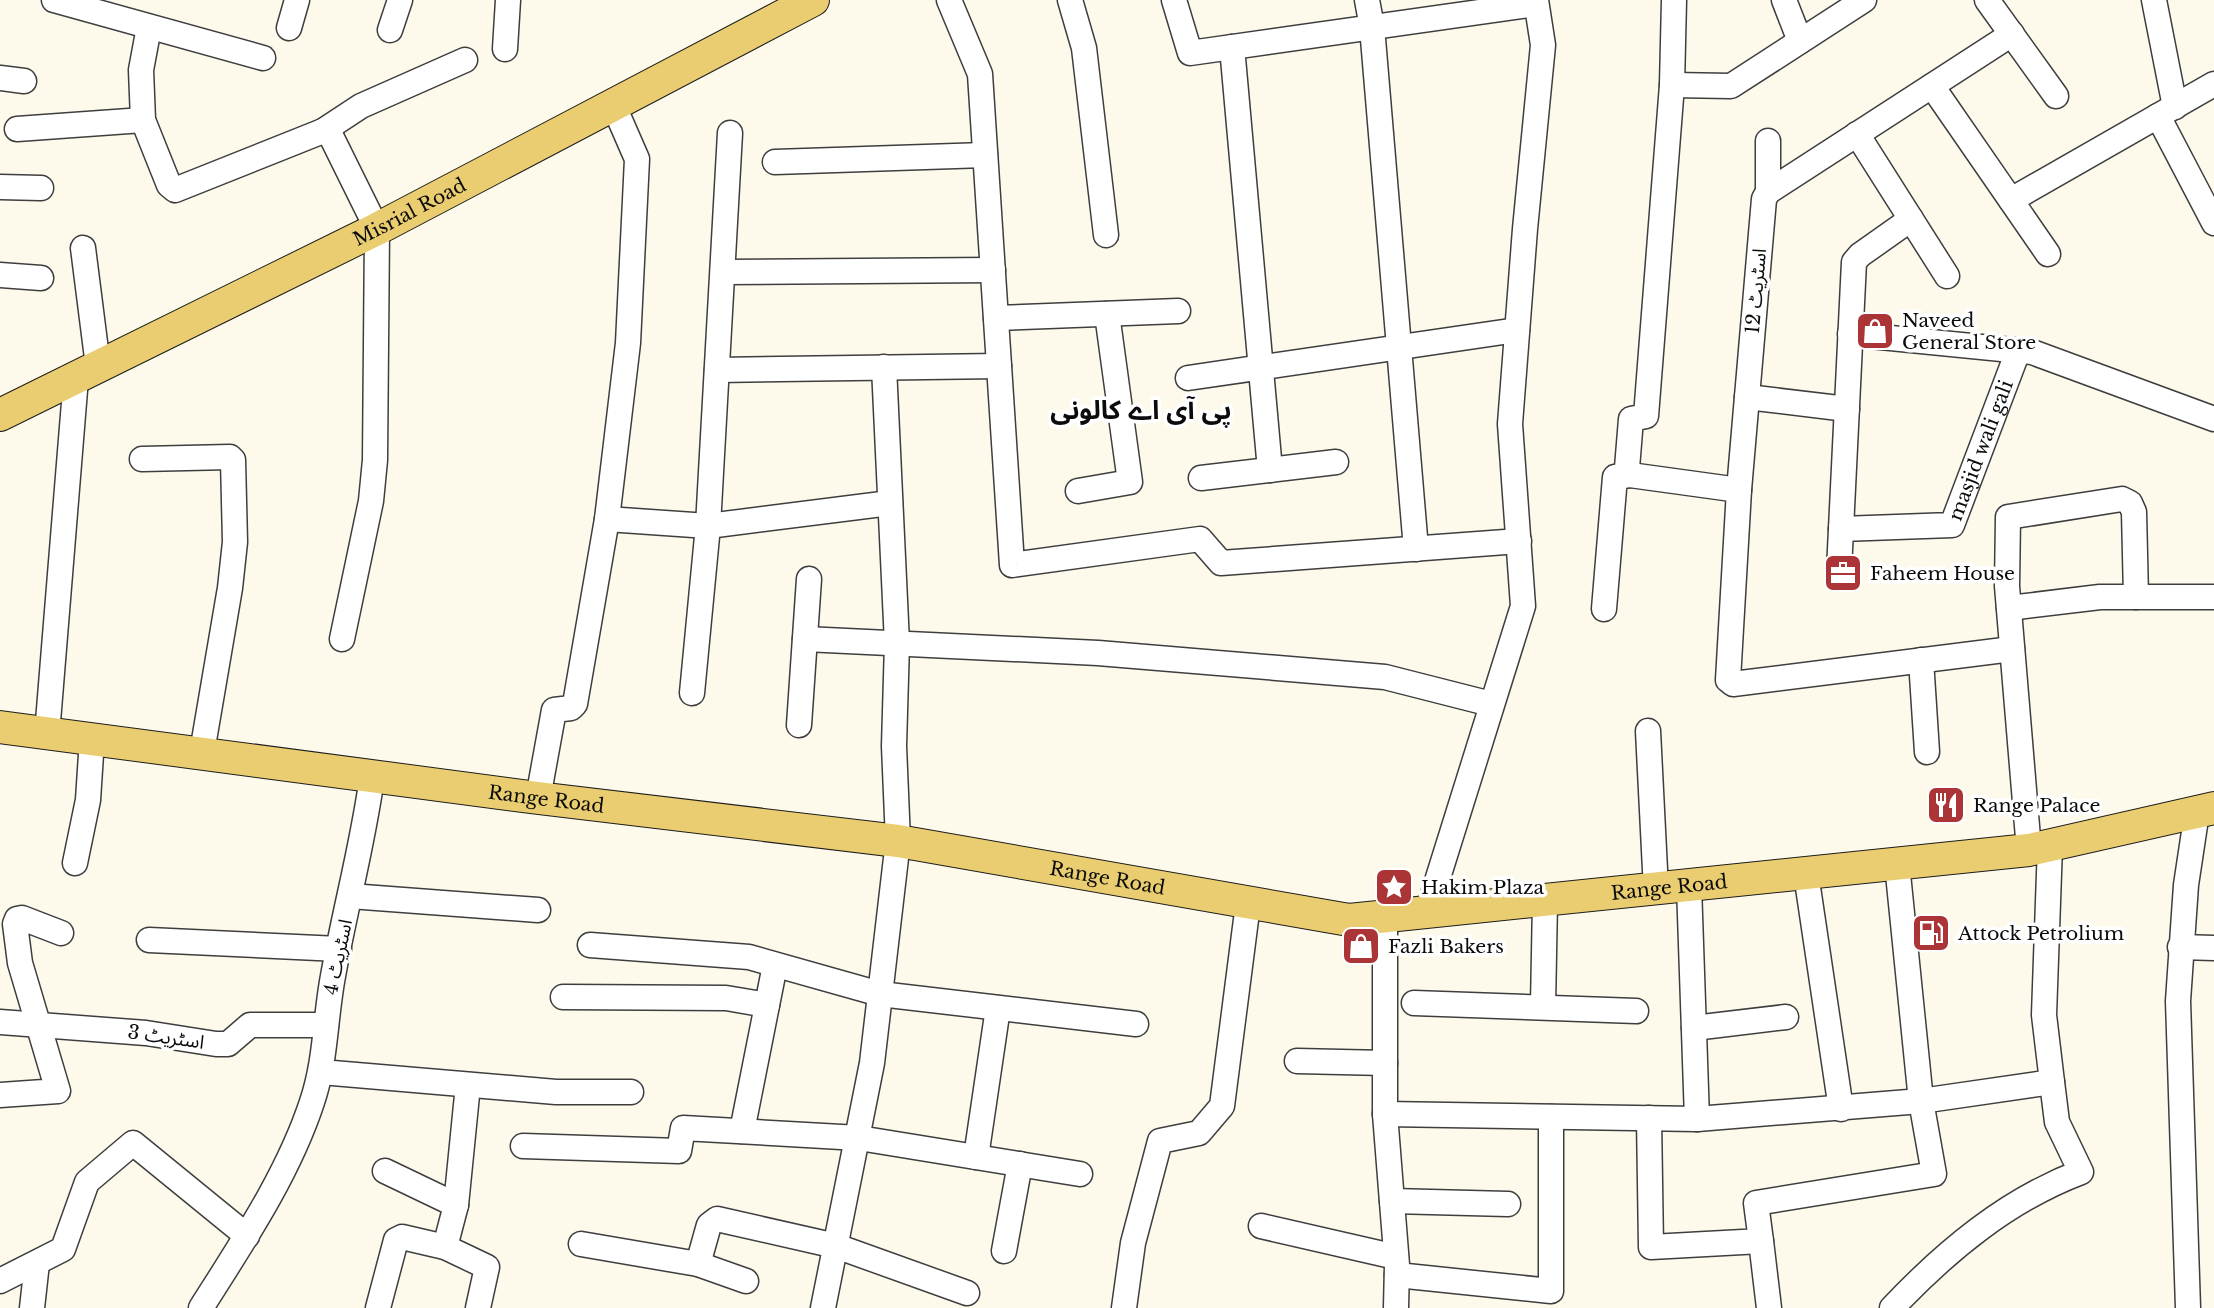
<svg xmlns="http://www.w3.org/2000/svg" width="2214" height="1308" font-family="'Libre Baskerville','Noto Sans Arabic',serif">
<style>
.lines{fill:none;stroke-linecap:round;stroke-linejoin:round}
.minor-casing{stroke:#3e3e3e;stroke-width:27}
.major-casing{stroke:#1c1c1c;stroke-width:34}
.minor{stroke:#fff;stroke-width:24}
.major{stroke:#e9cd70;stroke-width:32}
.labels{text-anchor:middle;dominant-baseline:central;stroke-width:7;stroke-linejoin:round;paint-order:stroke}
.street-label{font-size:19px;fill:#0b0b0b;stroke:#fff}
.poi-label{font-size:19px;fill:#0b0b0b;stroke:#fff;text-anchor:start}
.district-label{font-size:26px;font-weight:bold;fill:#0b0b0b;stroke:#fff}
</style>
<rect width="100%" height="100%" fill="#fdfaec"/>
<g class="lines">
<defs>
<g id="minor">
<polyline points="54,0 263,58"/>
<polyline points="949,0 980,74 1012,565 1200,539 1221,563 1519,541"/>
<polyline points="1070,0 1084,48 1106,235"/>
<polyline points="1174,0 1190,53 1536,4"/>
<polyline points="1367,0 1372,27 1416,549"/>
<polyline points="1784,0 1800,41"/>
<polyline points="1987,0 2056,96"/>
<polyline points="2154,0 2175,107"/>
<polyline points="149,27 141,70 143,120 169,185 175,190 323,131 361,106 465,60"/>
<polyline points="289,28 297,0"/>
<polyline points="390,30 400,0"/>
<polyline points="2012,34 1768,192 1764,199 1739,490 1728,680 1733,684 2012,649"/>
<polyline points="1232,47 1270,470"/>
<polyline points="505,49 508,0"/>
<polyline points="0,78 24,81"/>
<polyline points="1672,85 1731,86 1864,0"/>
<polyline points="1932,86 2048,254"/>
<polyline points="2158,116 2214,223"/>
<polyline points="17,129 143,120"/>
<polyline points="323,131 330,134 377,229 375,460 371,501 342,639"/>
<polyline points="1857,134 1947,276"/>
<polyline points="775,162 985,155"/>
<polyline points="0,187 41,188"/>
<polyline points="1768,192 1768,141"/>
<polyline points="2011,200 2214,84"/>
<polyline points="83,248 98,366"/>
<polyline points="724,272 993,270"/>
<polyline points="0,275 41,278"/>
<polyline points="996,318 1178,311"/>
<polyline points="1850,334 2032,352 2214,419"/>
<polyline points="717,370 999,366"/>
<polyline points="1188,378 1517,330"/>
<polyline points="1747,397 1847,409"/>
<polyline points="142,459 230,457 233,460 235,542 230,588 202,752"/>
<polyline points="1630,475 1627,468 1631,419 1646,416 1672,85 1674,0"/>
<polyline points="1201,478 1336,462"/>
<polyline points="1078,491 1130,482 1107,314"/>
<polyline points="607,519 708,526 890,503"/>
<path id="s1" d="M 1841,529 L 1952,525 L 2018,351"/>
<polyline points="1839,570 1854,262 1860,255 1911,219"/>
<polyline points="2009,608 2100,597 2214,597"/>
<polyline points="1604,609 1615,477 1630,475 1739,490"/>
<polyline points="805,639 1098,653 1385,677 1491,704"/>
<polyline points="1921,660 1927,752"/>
<polyline points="692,693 708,526 730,133"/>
<polyline points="799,725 809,579"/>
<polyline points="1648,731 1656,890"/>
<polyline points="47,734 76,378"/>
<polyline points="538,798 554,710 571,708 575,704 607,519 628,343 637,159 613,104"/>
<polyline points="2029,850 2007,586 2008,517 2122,499 2130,503 2134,512 2136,597"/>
<polyline points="75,863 88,800 92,739"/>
<polyline points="1806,874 1841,1109"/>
<polyline points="1689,886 1697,1119"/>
<polyline points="350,896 538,910"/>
<polyline points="1427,913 1523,606 1510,424 1525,229 1543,45 1536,0"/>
<polyline points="1385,917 1385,1114 1397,1265 1396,1308"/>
<polyline points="149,940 339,949"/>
<polyline points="590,945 749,957 880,994 1136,1024"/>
<polyline points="2180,947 2214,948"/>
<polyline points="563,997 726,998 767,1005"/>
<polyline points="1414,1003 1636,1011"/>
<polyline points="1543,1006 1545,901"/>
<polyline points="0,1022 146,1033 216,1044 228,1044 250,1025 326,1025"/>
<polyline points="1694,1028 1786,1017"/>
<polyline points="1297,1061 1385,1063"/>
<polyline points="321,1072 556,1092 631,1092"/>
<polyline points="0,1095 58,1091 20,963 15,924 17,919 22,918 61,933"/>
<polyline points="1385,1114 1697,1119 1921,1101 2052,1082 2044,1015 2050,845"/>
<polyline points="1649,1118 1651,1247 1761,1241 1756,1203 1934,1174 1921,1101 1897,864"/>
<polyline points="742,1131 775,965"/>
<polyline points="523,1146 679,1151 683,1128 859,1138 1080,1174"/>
<polyline points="976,1157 998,1008"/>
<polyline points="385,1171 456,1205"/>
<polyline points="1392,1201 1508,1204"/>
<polyline points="1261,1226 1396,1257"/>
<polyline points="1761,1241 1769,1308"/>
<polyline points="581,1244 698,1264 746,1281"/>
<polyline points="445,1247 456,1205 468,1085"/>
<polyline points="1004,1251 1020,1164"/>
<polyline points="698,1264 709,1225 717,1219 836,1246 967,1293"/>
<polyline points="1397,1275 1551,1291 1551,1117"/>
<polyline points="0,1281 63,1249 87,1182 133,1143 247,1236"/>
<polyline points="32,1308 37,1263"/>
<path d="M 201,1308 C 242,1243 288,1175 312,1102 C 326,1061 325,1018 333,976 C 345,909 363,844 372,777"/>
<polyline points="378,1308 396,1240 402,1237 445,1247 487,1267 478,1308"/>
<polyline points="823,1308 872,1063 898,841 894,746 897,643 884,367"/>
<polyline points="1124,1308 1133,1243 1160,1141 1199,1133 1222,1106 1248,904"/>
<path d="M 1892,1308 C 1946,1251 2007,1200 2081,1172 L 2057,1122 L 2052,1082"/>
<polyline points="2188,1308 2178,1001 2186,885 2197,812"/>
</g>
<g id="major">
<path id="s2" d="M 0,415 L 377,229 L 813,0"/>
<path id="s3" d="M 0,727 L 538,798 L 898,841 L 1349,920 L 2029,850 L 2214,808"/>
</g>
</defs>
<!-- minor casing -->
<use href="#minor" class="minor-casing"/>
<!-- major casing -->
<use href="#major" class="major-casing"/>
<!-- minor -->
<use href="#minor" class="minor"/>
<!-- major -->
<use href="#major" class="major"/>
</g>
<!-- icons -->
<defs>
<symbol id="shop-square" viewBox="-11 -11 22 22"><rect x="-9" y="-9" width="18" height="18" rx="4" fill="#ab3437" stroke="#fff"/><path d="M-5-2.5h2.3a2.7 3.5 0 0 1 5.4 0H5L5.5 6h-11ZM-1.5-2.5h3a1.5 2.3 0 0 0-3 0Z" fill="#fff"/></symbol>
<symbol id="office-square" viewBox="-11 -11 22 22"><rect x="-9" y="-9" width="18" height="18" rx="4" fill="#ab3437" stroke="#fff"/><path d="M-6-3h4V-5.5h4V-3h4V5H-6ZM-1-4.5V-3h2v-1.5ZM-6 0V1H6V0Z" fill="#fff"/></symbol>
<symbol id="restaurant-square" viewBox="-11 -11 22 22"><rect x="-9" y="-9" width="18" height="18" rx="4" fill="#ab3437" stroke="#fff"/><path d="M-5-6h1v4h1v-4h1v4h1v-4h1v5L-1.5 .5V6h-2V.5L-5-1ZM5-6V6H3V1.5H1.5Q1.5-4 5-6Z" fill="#fff"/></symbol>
<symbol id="sight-square" viewBox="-11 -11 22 22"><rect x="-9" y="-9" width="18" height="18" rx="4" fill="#ab3437" stroke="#fff"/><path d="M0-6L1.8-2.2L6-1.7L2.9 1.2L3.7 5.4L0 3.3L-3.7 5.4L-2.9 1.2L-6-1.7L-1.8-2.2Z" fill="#fff"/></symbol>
<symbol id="fuel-square" viewBox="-11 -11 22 22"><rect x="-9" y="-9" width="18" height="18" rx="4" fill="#ab3437" stroke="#fff"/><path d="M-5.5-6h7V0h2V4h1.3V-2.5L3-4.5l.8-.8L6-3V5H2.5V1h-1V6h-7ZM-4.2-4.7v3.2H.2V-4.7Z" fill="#fff"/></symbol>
</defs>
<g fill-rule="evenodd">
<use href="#shop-square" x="1853" y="309" width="44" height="44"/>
<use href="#office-square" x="1821" y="551" width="44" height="44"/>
<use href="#restaurant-square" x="1924" y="783" width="44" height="44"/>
<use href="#sight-square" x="1372" y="865" width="44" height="44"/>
<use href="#fuel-square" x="1909" y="911" width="44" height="44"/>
<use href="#shop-square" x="1339" y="924" width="44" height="44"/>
</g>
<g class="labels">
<!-- street labels -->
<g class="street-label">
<text stroke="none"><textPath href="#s2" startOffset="457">Misrial Road</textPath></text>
<text transform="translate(1756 291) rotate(-85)">اسٹریٹ 12</text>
<text stroke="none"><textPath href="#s1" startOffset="191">masjid wali gali</textPath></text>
<text stroke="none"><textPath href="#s3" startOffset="551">Range Road</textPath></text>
<text stroke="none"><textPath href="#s3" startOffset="1118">Range Road</textPath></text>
<text stroke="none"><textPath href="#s3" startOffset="1685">Range Road</textPath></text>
<text transform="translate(338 957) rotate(-78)">اسٹریٹ 4</text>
<text transform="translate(166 1037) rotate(8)">اسٹریٹ 3</text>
</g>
<!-- poi labels -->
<g class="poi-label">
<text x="1902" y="320">Naveed<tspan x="1902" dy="22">General Store</tspan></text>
<text x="1870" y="573">Faheem House</text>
<text x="1973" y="805">Range Palace</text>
<text x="1421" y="887">Hakim Plaza</text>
<text x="1958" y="933">Attock Petrolium</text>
<text x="1388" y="946">Fazli Bakers</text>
</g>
<!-- district labels -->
<g class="district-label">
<text x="1141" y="410">پی آی اے کالونی</text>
</g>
</g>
</svg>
